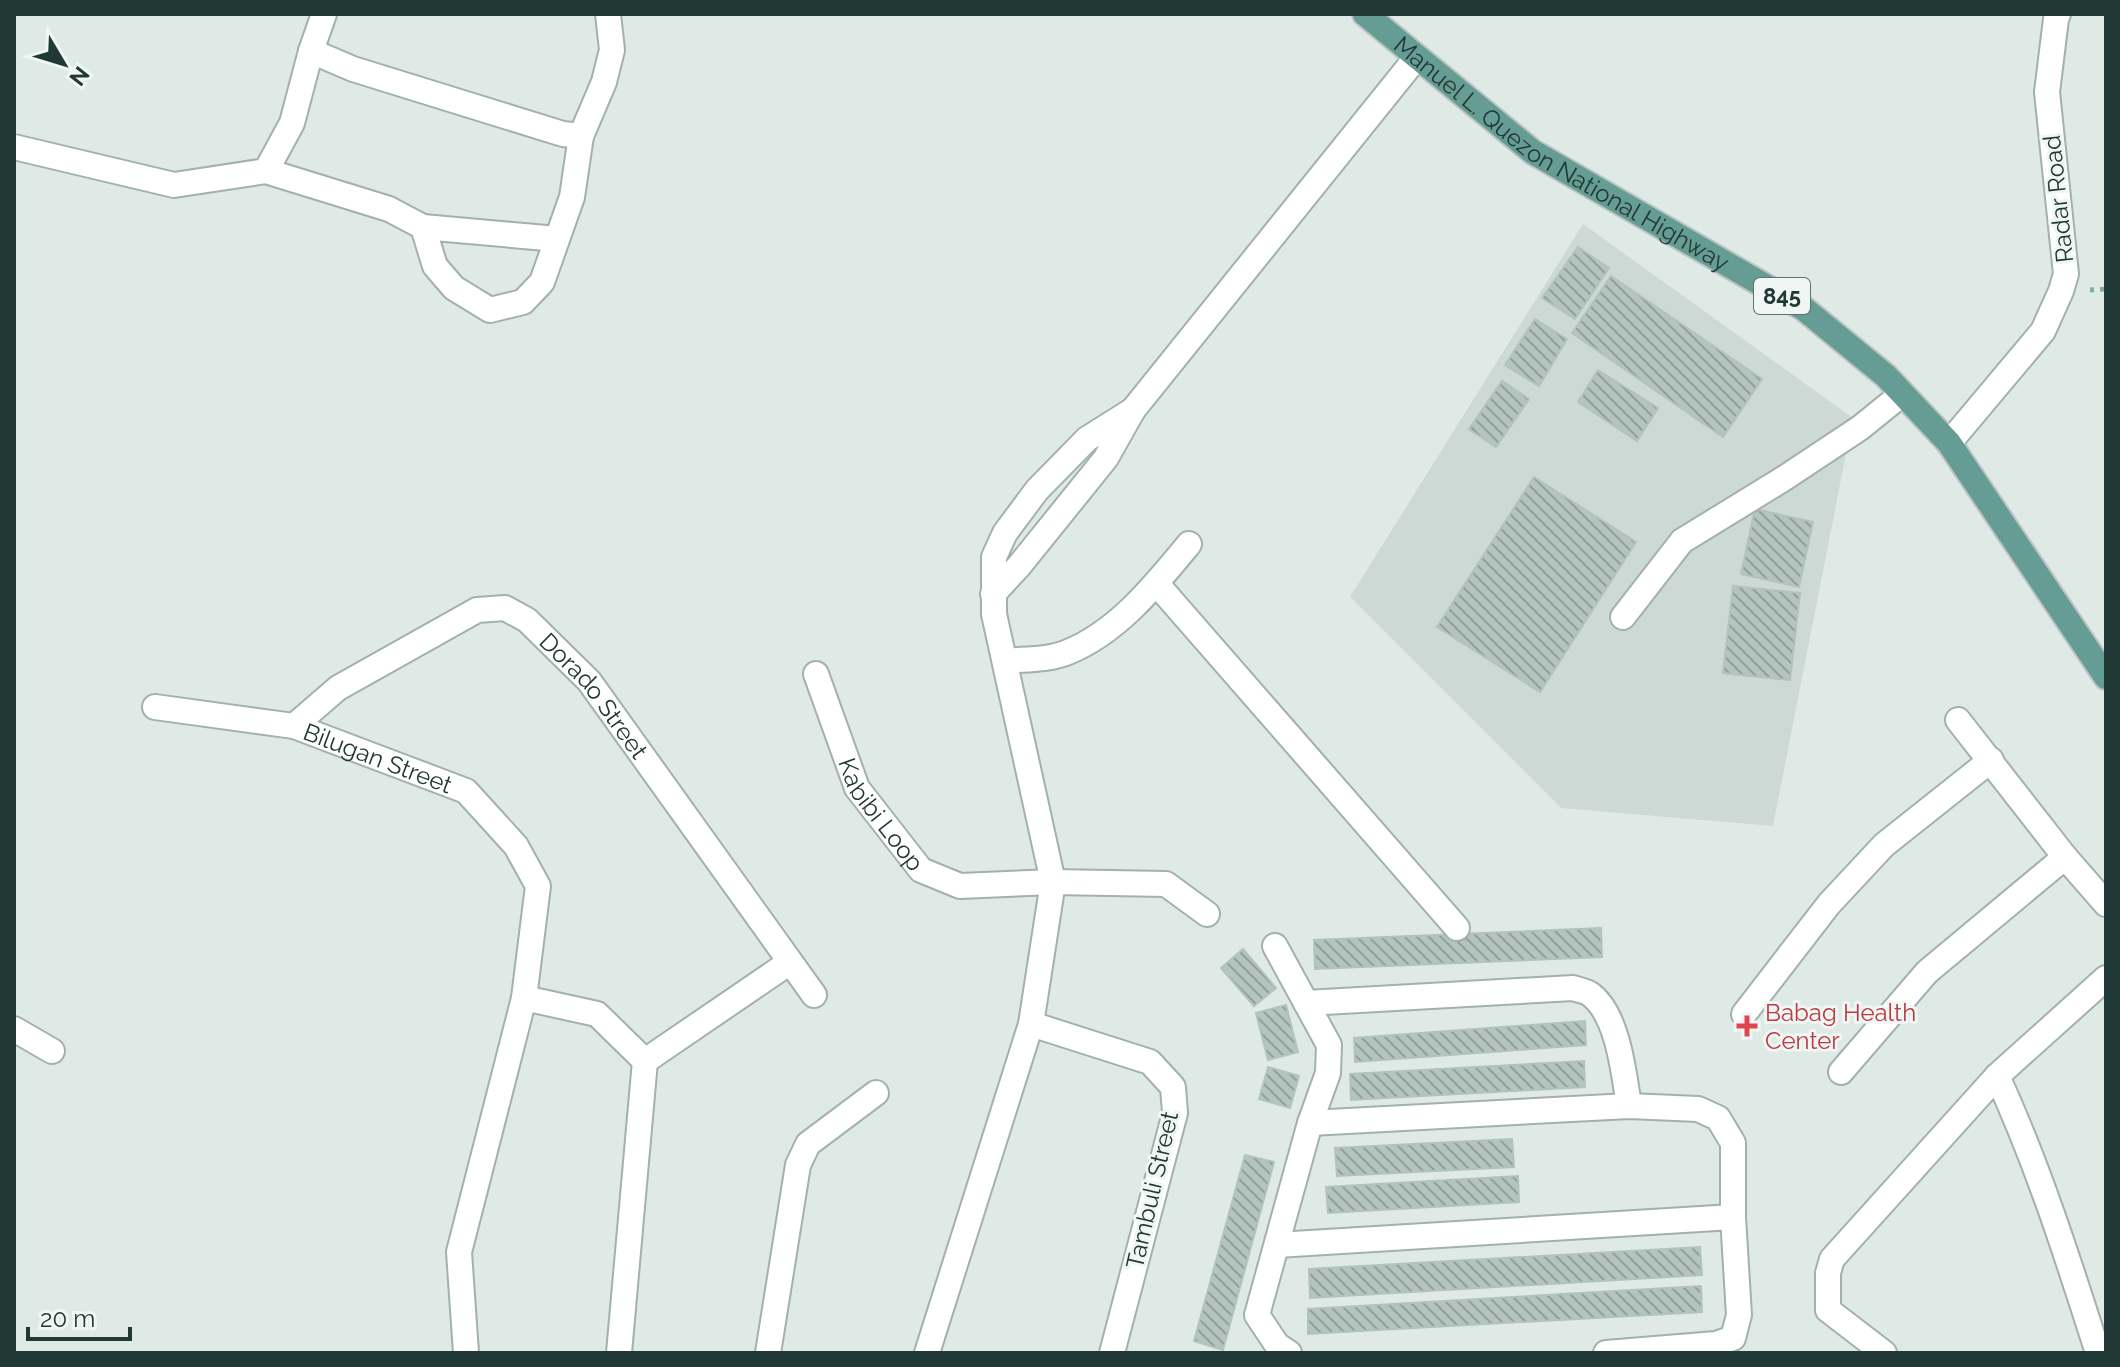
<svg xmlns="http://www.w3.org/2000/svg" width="2120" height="1367" font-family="Raleway,sans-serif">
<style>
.built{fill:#cdd9d5}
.building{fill:url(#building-back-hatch);stroke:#b2c3be;stroke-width:2}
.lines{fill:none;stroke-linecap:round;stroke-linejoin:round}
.minor-casing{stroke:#a2b1ad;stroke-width:28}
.major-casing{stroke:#bcc4c2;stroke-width:28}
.path{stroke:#81aca3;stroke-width:5;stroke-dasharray:4 6;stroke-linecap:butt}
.minor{stroke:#fff;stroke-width:24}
.major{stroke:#659d95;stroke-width:24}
.health-dot{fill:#e0444e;stroke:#eff6f4;stroke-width:3}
.labels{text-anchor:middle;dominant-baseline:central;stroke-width:6;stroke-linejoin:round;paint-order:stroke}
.shield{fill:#eff6f4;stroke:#5f726e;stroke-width:2}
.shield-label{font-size:22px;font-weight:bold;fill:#213935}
.street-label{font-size:24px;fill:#213935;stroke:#eff6f4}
.health-label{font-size:24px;fill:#be3a42;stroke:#eff6f4;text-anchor:start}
</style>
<defs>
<pattern id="building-back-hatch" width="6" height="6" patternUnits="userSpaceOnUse" patternTransform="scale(2)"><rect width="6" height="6" fill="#b4c4bf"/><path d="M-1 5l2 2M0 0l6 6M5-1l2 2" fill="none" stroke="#92a09c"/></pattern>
</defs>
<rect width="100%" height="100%" fill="#dfeae6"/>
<!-- built -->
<polygon class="built" points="1583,224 1853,418 1773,826 1561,808 1350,597"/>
<!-- building -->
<g class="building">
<polygon points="1578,247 1609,268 1575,319 1542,298"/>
<polygon points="1611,276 1762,379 1723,437 1572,333"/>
<polygon points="1535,319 1567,339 1539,386 1505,365"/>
<polygon points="1598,370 1658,408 1637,441 1578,402"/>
<polygon points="1502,381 1529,399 1496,447 1469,429"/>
<polygon points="1534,477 1636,542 1540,692 1437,627"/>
<polygon points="1755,509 1813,522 1799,587 1741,574"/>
<polygon points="1733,586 1800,593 1790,680 1723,673"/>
<polygon points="1601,928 1602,957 1315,969 1314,940"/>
<polygon points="1243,949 1276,988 1254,1006 1221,968"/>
<polygon points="1286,1005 1298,1052 1268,1060 1256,1013"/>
<polygon points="1585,1021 1586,1045 1355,1062 1354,1038"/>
<polygon points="1584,1061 1585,1087 1351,1100 1350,1074"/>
<polygon points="1268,1067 1299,1076 1290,1108 1259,1099"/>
<polygon points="1512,1139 1514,1167 1337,1176 1335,1148"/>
<polygon points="1245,1155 1274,1162 1223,1350 1194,1341"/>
<polygon points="1518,1176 1519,1202 1328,1213 1326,1187"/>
<polygon points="1700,1247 1702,1275 1310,1298 1309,1269"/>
<polygon points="1701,1286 1702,1312 1308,1334 1308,1309"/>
</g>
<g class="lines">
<defs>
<g id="minor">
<polyline points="311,51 353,69 563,134 581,136 604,82 612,50 608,14"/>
<polyline points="14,147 174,185 266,171 292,123 311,51 324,14"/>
<polyline points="266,171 389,209 423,227 557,239"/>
<polyline points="423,227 435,266 454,288 490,310 523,302 542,282 572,197 581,136"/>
<polyline points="1949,443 2043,331 2061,291 2066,274 2047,92 2056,19 2058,14"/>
<polyline points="1156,583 1457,928"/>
<polyline points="993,594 1019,566 1106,458 1133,410 1416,58"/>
<polyline points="1623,617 1682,541 1783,479 1860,428 1902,394"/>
<path d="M 1005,661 C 1025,659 1050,660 1068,652 C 1118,632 1156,584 1189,544"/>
<path id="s1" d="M 816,674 L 857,788 L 921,870 L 960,886 L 1053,882 L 1166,884 L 1207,914"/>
<path id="s2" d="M 155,707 L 294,726 L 466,791 L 516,846 L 538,886 L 524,998 L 459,1252 L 466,1353"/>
<polyline points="1958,720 2065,857 2106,904"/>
<path id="s3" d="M 294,726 L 338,688 L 477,610 L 505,608 L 527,620 L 589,681 L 814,995"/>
<polyline points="1275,946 1329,1045 1328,1073 1310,1123 1257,1315 1277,1345 1289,1353"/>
<polyline points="524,998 597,1014 645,1061"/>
<path d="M 1306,1003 L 1573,988 C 1578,990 1586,991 1590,994 C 1618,1014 1624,1074 1629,1106"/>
<polyline points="1744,1014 1829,904 1884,845 1991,760"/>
<polyline points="1031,1024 1150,1062 1173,1087 1175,1113 1112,1353"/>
<polyline points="14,1029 52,1051"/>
<polyline points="645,1061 790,962"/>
<polyline points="1841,1072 1927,972 2065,857"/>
<path d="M 1997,1076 C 2038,1165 2068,1259 2098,1353"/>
<polyline points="1310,1123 1629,1106 1698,1109 1718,1118 1733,1143 1733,1217 1739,1315 1733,1338 1716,1344 1606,1353"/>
<polyline points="1277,1245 1733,1217"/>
<polyline points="619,1353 645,1061"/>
<polyline points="768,1353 798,1165 808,1144 876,1093"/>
<polyline points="927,1353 1031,1024 1053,882 994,614 994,557 1005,533 1037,490 1087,439 1133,410"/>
<polyline points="1884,1353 1828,1310 1828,1273 1832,1259 1997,1076 2106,978"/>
</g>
<g id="major">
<path id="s4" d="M 1365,14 L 1533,152 L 1803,308 L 1886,376 L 1949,443 L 2106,677"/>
</g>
</defs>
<!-- minor casing -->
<use href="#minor" class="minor-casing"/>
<!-- major casing -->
<use href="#major" class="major-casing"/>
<!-- path -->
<polyline class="path" points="2090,290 2106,289"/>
<!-- minor -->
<use href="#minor" class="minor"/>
<!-- major -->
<use href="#major" class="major"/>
</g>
<!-- markers -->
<path class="health-dot" d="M1743 1014h8v8h8v8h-8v8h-8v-8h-8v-8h8z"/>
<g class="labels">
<!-- shield labels -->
<rect class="shield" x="1754" y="278" width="56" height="36" rx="6"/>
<g class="shield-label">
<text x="1782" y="296">845</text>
</g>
<!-- street labels -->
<g class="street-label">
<text stroke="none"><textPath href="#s4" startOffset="242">Manuel L. Quezon National Highway</textPath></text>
<text transform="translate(2058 199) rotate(-96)">Radar Road</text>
<text stroke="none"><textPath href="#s3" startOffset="372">Dorado Street</textPath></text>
<text stroke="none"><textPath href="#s2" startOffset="230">Bilugan Street</textPath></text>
<text stroke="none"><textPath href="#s1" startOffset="156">Kabibi Loop</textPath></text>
<text transform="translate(1152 1190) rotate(-77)">Tambuli Street</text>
</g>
<!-- health labels -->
<g class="health-label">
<text x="1765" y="1012">Babag Health<tspan x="1765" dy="28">Center</tspan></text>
</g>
</g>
<!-- border -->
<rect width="2120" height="1367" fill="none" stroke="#213935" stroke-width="32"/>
<!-- north arrow -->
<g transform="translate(64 64) rotate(128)" stroke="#eff6f4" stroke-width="6" paint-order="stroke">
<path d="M0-6L14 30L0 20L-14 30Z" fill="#213935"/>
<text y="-12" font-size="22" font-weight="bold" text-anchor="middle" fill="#213935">N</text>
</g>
<!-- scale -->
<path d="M28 1327v12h102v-12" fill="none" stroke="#213935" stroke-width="4"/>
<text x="40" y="1327" font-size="24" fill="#213935" stroke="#eff6f4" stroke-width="6" paint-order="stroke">20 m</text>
</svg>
